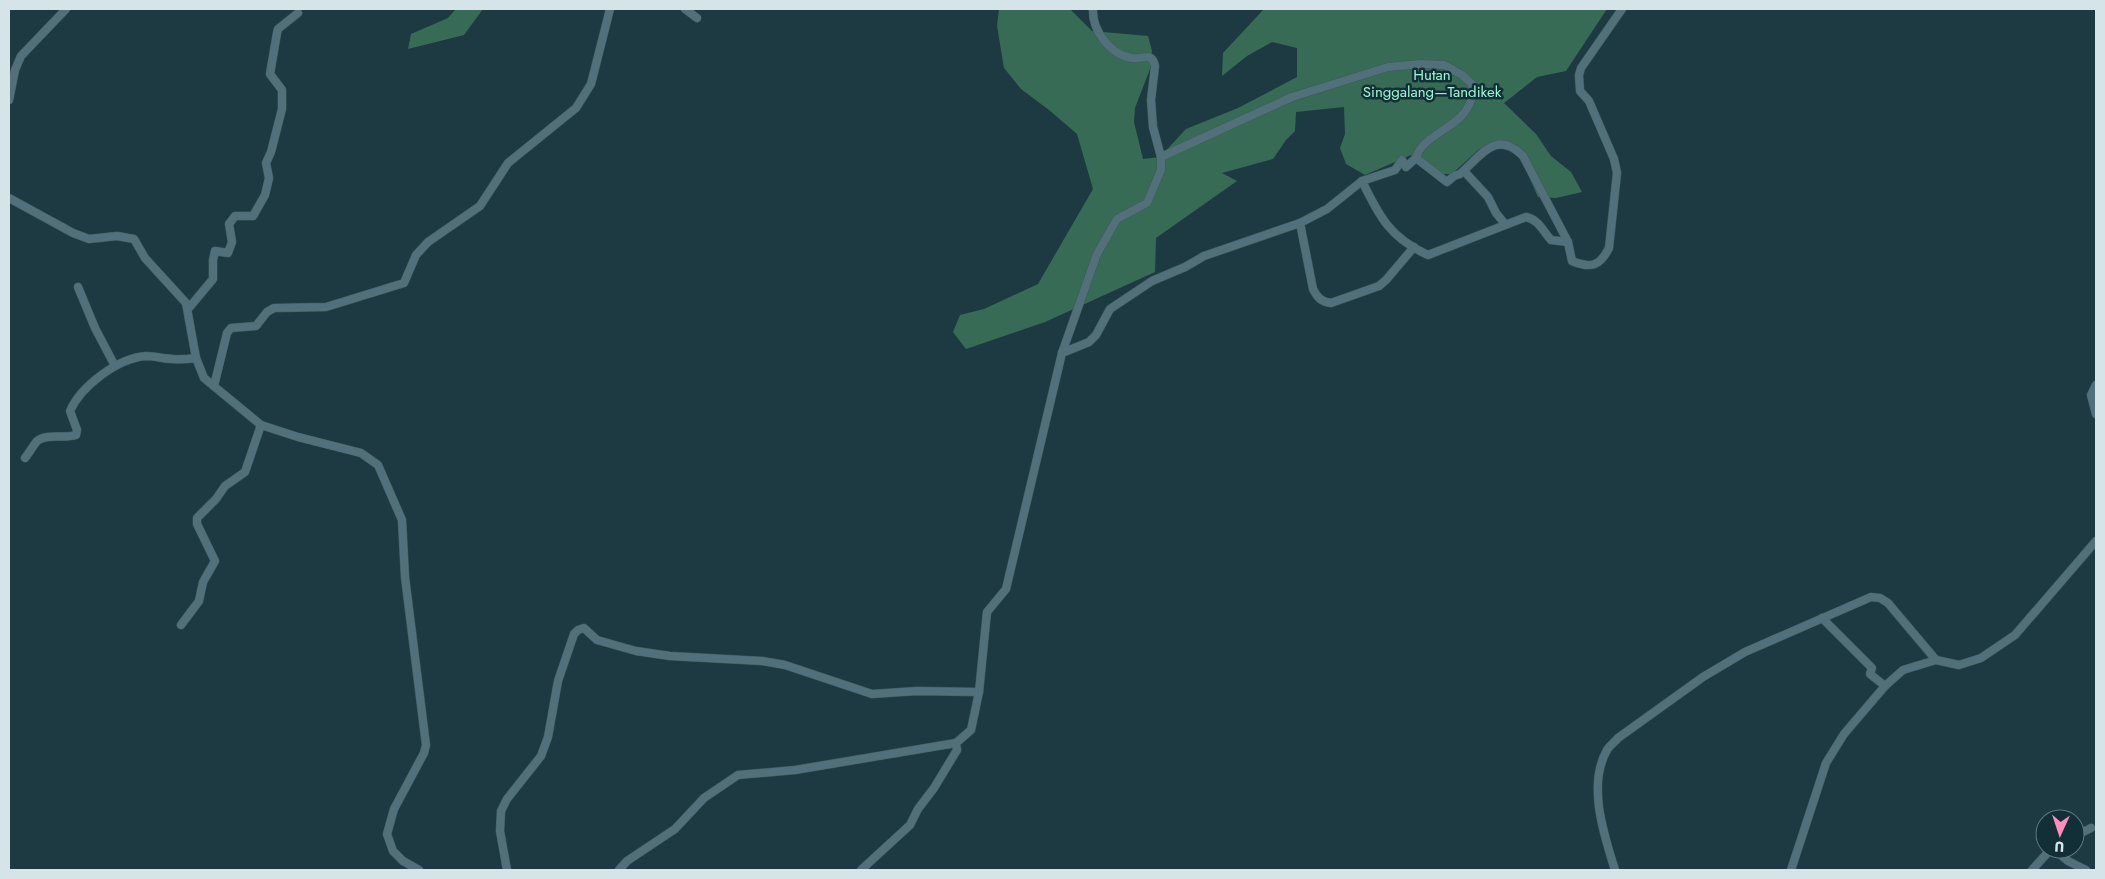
<svg xmlns="http://www.w3.org/2000/svg" width="2105" height="879" font-family="Jost,sans-serif">
<style>
.green{fill:#386b56}
.lines{fill:none;stroke-linecap:round;stroke-linejoin:round}
.street-casing{stroke:#3e585e;stroke-width:9}
.street{stroke:#527079;stroke-width:8}
.labels{text-anchor:middle;dominant-baseline:central;stroke-width:5;stroke-linejoin:round;paint-order:stroke}
.park-label{font-size:15px;fill:#9bf7cf;stroke:#122f38}
</style>
<rect width="100%" height="100%" fill="#1d3a42"/>
<!-- green -->
<g class="green">
<polygon points="456,9 483,9 464,35 408,49 411,34 448,18"/>
<path d="M 999,9 L 1070,9 L 1092,31 L 1148,36 L 1152,51 L 1150,69 L 1135,108 L 1134,122 L 1143,159 L 1160,157 L 1186,129 L 1238,108 L 1297,77 L 1297,48 L 1272,42 L 1247,56 L 1222,76 L 1223,53 L 1264,9 L 1607,9 L 1566,71 L 1537,77 L 1504,103 L 1536,134 L 1551,156 L 1571,172 L 1582,192 L 1556,198 L 1538,197 L 1521,159 L 1513,150 L 1492,143 L 1478,150 L 1452,174 C 1436,175 1418,170 1411,155 L 1365,175 L 1346,164 L 1340,148 L 1345,134 L 1344,107 L 1296,112 L 1295,131 L 1286,140 L 1273,159 L 1222,173 L 1237,181 L 1156,238 L 1155,272 L 1045,322 L 966,349 L 953,332 L 960,315 L 984,309 L 1038,284 L 1093,189 L 1077,134 L 1049,110 L 1021,89 L 1004,68 L 997,26 Z"/>
</g>
<g class="lines">
<defs>
<g id="street">
<polyline points="685,9 697,18"/>
<polyline points="9,100 15,70 21,56 66,9"/>
<path d="M 1161,157 L 1292,97 L 1388,67 L 1421,64 L 1444,65 L 1462,75 L 1472,84 C 1472,89 1472,95 1471,100 C 1463,128 1423,133 1416,158"/>
<polyline points="1464,171 1488,197 1496,213 1505,224"/>
<path d="M 1362,181 C 1379,216 1390,238 1428,255 L 1526,217 C 1539,220 1542,230 1551,240 L 1568,242"/>
<polyline points="9,198 73,233 89,239 117,236 134,239 145,258 186,303 196,358 204,378 261,425 298,437 361,453 378,465 402,520 405,577 426,745 424,753 394,809 387,834 393,851 403,861 419,870"/>
<path d="M 1300,223 L 1313,289 C 1317,297 1321,302 1331,303 L 1379,286 L 1386,280 L 1414,247"/>
<polyline points="78,287 95,328 115,366"/>
<polyline points="188,309 213,279 213,260 215,251 228,253 232,242 229,224 235,216 253,216 265,195 269,178 266,163 271,152 282,109 282,90 270,74 277,33 278,29 298,13"/>
<path d="M 1062,353 L 1089,342 L 1096,335 L 1110,309 L 1152,281 L 1185,267 L 1204,256 L 1300,223 L 1327,209 L 1362,181 L 1395,170 L 1402,160 L 1406,167 L 1416,158 L 1447,182 L 1454,176 L 1460,174 C 1480,157 1496,128 1523,156 L 1568,242 L 1572,261 C 1591,269 1600,266 1609,248 L 1617,173 L 1614,159 L 1589,101 L 1580,91 L 1579,75 L 1581,68 L 1622,9"/>
<polyline points="2096,385 2091,395 2096,414"/>
<polyline points="214,386 227,333 231,328 256,326 267,312 274,308 326,307 404,283 416,255 428,242 480,206 508,163 576,108 591,84 610,9"/>
<path d="M 25,458 C 29,453 33,446 37,441 C 47,433 64,439 76,435 L 77,430 L 70,411 C 81,386 118,358 146,356 C 155,356 164,359 173,359 C 181,360 189,359 196,358"/>
<polyline points="1822,618 1872,668 1870,674 1885,686"/>
<polyline points="181,625 199,601 203,582 215,561 197,524 197,518 216,499 225,486 245,472 261,425"/>
<polyline points="2075,836 2091,828"/>
<polyline points="2054,849 2068,861 2086,870"/>
<polyline points="507,870 500,831 501,811 507,799 541,756 548,737 558,681 574,634 578,630 584,628 597,640 636,651 670,656 762,661 785,665 872,694 917,691 979,692"/>
<polyline points="619,870 627,861 675,829 704,798 738,775 795,770 956,743"/>
<path d="M 861,870 L 910,825 L 918,809 L 934,788 L 957,750 L 956,743 L 971,730 L 979,692 L 987,612 L 1006,589 L 1062,353 L 1097,254 L 1117,219 L 1147,203 L 1161,170 L 1161,157 L 1153,127 L 1151,100 L 1155,66 C 1154,62 1153,58 1148,57 C 1143,57 1137,59 1132,58 C 1110,55 1092,30 1093,9"/>
<path d="M 1615,870 C 1604,835 1587,785 1607,750 C 1610,745 1615,742 1618,738 L 1703,677 L 1745,652 L 1871,597 L 1880,598 L 1888,603 L 1936,660 L 1959,665 L 1981,658 L 2015,635 L 2096,541"/>
<polyline points="1791,870 1826,763 1844,734 1885,686 1903,670 1936,660"/>
<polyline points="2032,870 2051,849"/>
</g>
</defs>
<!-- street casing -->
<use href="#street" class="street-casing"/>
<!-- street -->
<use href="#street" class="street"/>
</g>
<g class="labels">
<!-- park labels -->
<g class="park-label">
<text x="1432" y="75">Hutan<tspan x="1432" dy="17">Singgalang—Tandikek</tspan></text>
</g>
</g>
<!-- border -->
<rect width="2105" height="879" fill="none" stroke="#d4e4e9" stroke-width="20"/>
<!-- north arrow -->
<g transform="translate(2060 834) rotate(183)"><circle r="24" fill="#122f38" stroke="#60777f"/>
<path d="M0-4L9 19L0 12L-9 19Z" fill="#fe8ebd"/>
<text y="-8" font-size="14" font-weight="bold" text-anchor="middle" fill="#d4e4e9">U</text>
</g>
</svg>
